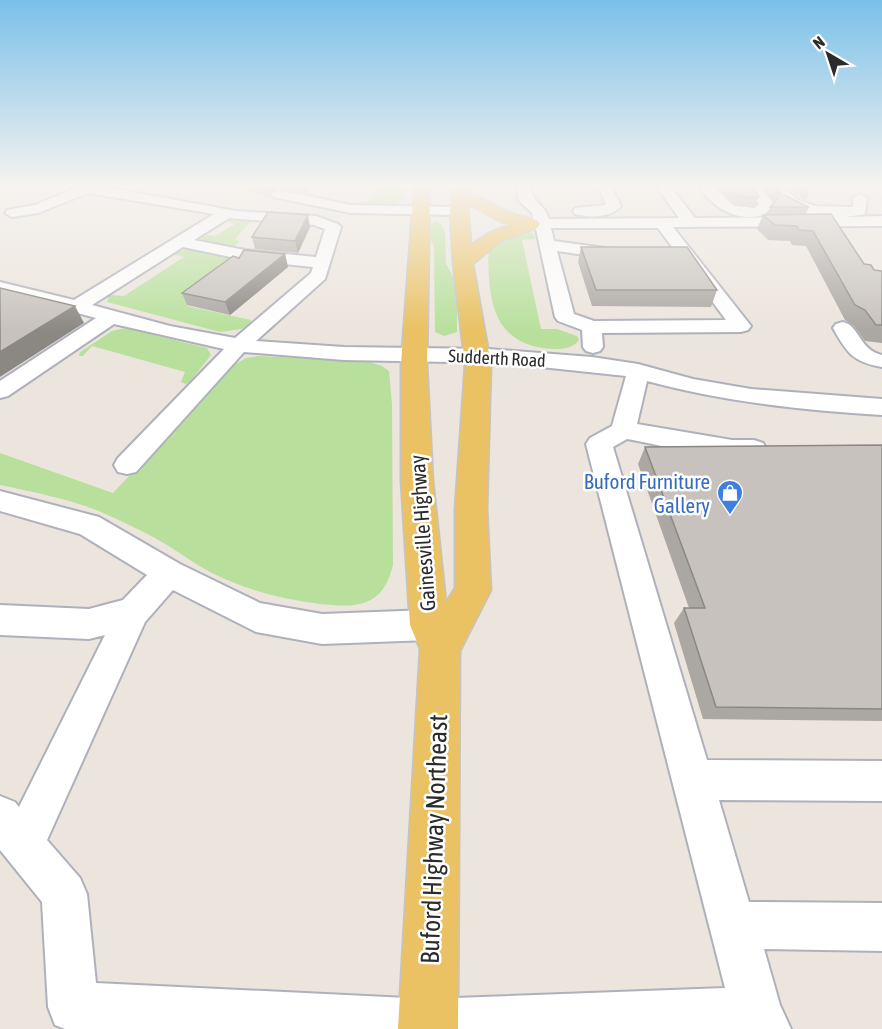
<svg xmlns="http://www.w3.org/2000/svg" width="882" height="1029" font-family="'Asap Condensed',sans-serif">
<style>
.green{fill:#b8e09c}
.lines{fill:none;stroke-linecap:round;stroke-linejoin:round}
.minor-casing{stroke:#aeb1bb;stroke-width:4}
.major-casing{stroke:#c4c4c4;stroke-width:3}
.minor{fill:#fff;fill-rule:evenodd}
.major{fill:#eac264;fill-rule:evenodd}
.wall{fill:#aba7a3}
.shaded-wall{fill:#8b8884}
.building{fill:#c7c2bd;stroke:#8b8884;stroke-width:1.5}
.labels{text-anchor:middle;dominant-baseline:central;stroke-width:5;stroke-linejoin:round;paint-order:stroke}
.far-street-label{font-size:18px;fill:#2b2b2b;stroke:#fff}
.shop-label{font-size:21px;fill:#366cbe;stroke:#fff;text-anchor:end}
.street-label{font-size:21px;fill:#2b2b2b;stroke:#fff}
.near-street-label{font-size:26px;fill:#2b2b2b;stroke:#fff}
</style>
<rect width="100%" height="100%" fill="#ece5dd"/>
<!-- green -->
<g class="green">
<polygon points="375,187 405,187 404,199 392,205 363,204 361,202 372,200"/>
<polygon points="239,219 250,222 235,239 239,241 235,246 207,242 201,238 207,235 215,236 235,224 227,221"/>
<polygon points="434,221 441,224 445,231 446,263 457,285 457,332 444,336 435,332 434,248 428,232"/>
<path d="M 525,230 L 534,234 L 535,239 L 522,240 L 541,329 L 557,329 L 577,336 L 579,340 C 573,348 564,349 554,349 C 507,347 491,320 489,276 C 488,263 487,253 493,240 Z"/>
<polygon points="186,249 233,258 218,282 187,306 251,320 251,324 241,329 220,332 107,302 109,295 124,296 184,257 174,254"/>
<polygon points="125,328 207,348 211,355 189,383 185,384 181,382 185,372 92,346 83,356 79,356 80,352 112,331"/>
<path d="M 259,356 L 366,361 L 382,366 L 389,371 L 392,404 L 393,565 C 383,607 358,608 320,604 C 282,599 245,590 210,572 C 195,564 182,554 167,545 C 149,534 129,525 110,516 C 76,500 37,493 0,485 L 0,453 L 113,493 L 234,365 L 246,358 Z"/>
</g>
<g class="lines">
<defs>
<g id="minor">
<path d="M 71,187 L 105,187 L 236,211 L 316,216 L 338,224 L 341,227 L 325,279 L 256,341 L 344,347 L 489,349 L 592,357 L 638,364 L 693,379 L 751,389 L 882,399 L 882,415 C 802,410 725,402 647,381 L 637,424 L 732,440 L 754,440 L 763,443 L 767,449 L 763,455 C 729,465 663,445 627,439 L 613,447 L 707,760 L 882,761 L 882,801 L 719,800 L 749,902 L 882,903 L 882,951 L 764,949 L 780,1005 L 791,1029 L 65,1029 L 55,1025 L 48,1007 L 42,902 L 0,850 L 0,796 L 15,802 L 19,807 L 105,635 L 89,639 L 0,635 L 0,605 L 89,609 L 123,600 L 147,575 L 80,534 L 0,511 L 0,491 L 99,517 L 180,564 L 260,603 L 322,614 L 429,610 L 441,614 L 446,625 L 441,636 L 429,640 L 322,644 L 256,632 L 173,590 L 145,622 L 47,840 L 80,878 L 87,894 L 96,983 L 428,999 L 725,988 L 586,444 L 590,438 L 612,426 L 626,376 L 503,363 L 344,360 L 244,352 L 136,472 L 127,474 L 118,472 L 114,465 L 118,458 L 224,349 L 114,324 L 8,396 L 0,398 L 0,381 L 96,318 L 0,292 L 0,282 L 74,300 L 214,214 L 88,193 L 38,213 L 12,217 L 5,213 L 7,210 L 35,205 L 73,189 ZM 229,218 L 314,225 L 325,229 L 316,257 L 245,250 L 194,240 ZM 183,247 L 245,260 L 313,267 L 311,273 L 235,338 L 170,326 L 92,305 Z"/>
<path d="M 516,187 L 530,187 C 534,205 544,203 549,219 L 679,218 L 657,187 L 671,187 L 695,218 L 828,217 C 804,215 782,206 767,187 L 782,187 L 798,200 L 815,206 L 853,207 L 853,198 L 860,194 L 867,198 L 865,214 L 846,217 L 882,216 L 882,226 L 673,227 L 751,326 L 748,330 L 741,332 L 602,333 L 603,347 L 600,351 L 593,353 L 586,351 L 583,347 L 582,330 L 558,321 L 555,317 L 536,229 L 526,227 L 523,224 L 526,221 L 533,219 L 532,213 L 519,201 ZM 551,228 L 658,228 L 726,320 L 594,321 L 574,314 L 557,251 L 620,260 L 628,255 L 620,250 L 554,241 Z"/>
<path d="M 599,187 L 611,187 L 621,206 C 611,218 590,218 575,214 L 573,211 L 575,208 L 606,205 Z"/>
<path d="M 699,187 L 714,187 L 734,206 L 755,208 L 759,204 L 745,187 L 760,187 L 774,204 L 764,215 C 736,222 715,209 699,187 Z"/>
<polygon points="278,190 351,205 459,207 466,211 459,215 351,213 273,197 271,194"/>
<path d="M 843,322 C 860,326 859,350 882,355 L 882,367 C 853,362 847,353 833,328 L 836,324 Z"/>
</g>
<path id="major" d="M 414,187 L 430,187 L 427,364 L 433,481 L 446,602 L 455,588 L 455,509 L 465,365 L 453,263 L 450,211 L 453,187 L 469,187 L 469,192 L 513,214 L 537,220 L 540,224 L 537,228 L 501,241 L 473,264 L 491,365 L 487,509 L 491,590 L 460,651 L 458,1029 L 398,1029 L 420,649 L 410,625 L 401,481 L 401,364 ZM 468,204 L 501,222 L 511,224 L 487,234 L 471,245 Z"/>
</defs>
<!-- minor casing -->
<use href="#minor" class="minor-casing"/>
<!-- major casing -->
<use href="#major" class="major-casing"/>
<!-- minor -->
<use href="#minor" class="minor"/>
<!-- major -->
<use href="#major" class="major"/>
</g>
<!-- wall -->
<g class="wall">
<polygon points="236,187 317,187 304,193 277,188 269,193 270,197"/>
<polygon points="716,187 752,187 759,196 756,204 754,206 735,204"/>
<polygon points="762,187 775,187 782,194 809,207 806,214 864,264 874,270 882,271 882,343 865,341 854,326 845,320 806,246 792,245 790,241 768,240 757,229 763,215 767,215 770,207 775,202"/>
<polygon points="786,187 806,187 809,193 805,200"/>
<polygon points="310,227 298,253 255,249 252,237"/>
<polygon points="581,247 717,290 711,307 592,306 578,262"/>
<polygon points="285,254 288,267 230,315 187,305 182,293 239,258"/>
<polygon points="882,445 882,721 703,719 674,623 684,608 689,608 638,464 645,447"/>
</g>
<!-- shaded-wall -->
<g class="shaded-wall">
<polygon points="268,187 277,187 277,188 269,193"/>
<polygon points="303,187 317,187 304,193"/>
<polygon points="308,215 310,227 298,253 295,241"/>
<polygon points="285,254 288,267 230,315 225,302"/>
<polygon points="75,306 84,323 0,377 0,352"/>
</g>
<!-- building -->
<g class="building">
<polygon points="727,187 752,187 759,196 757,198 738,196"/>
<polygon points="772,187 775,187 782,194 809,207 770,207 780,196"/>
<polygon points="801,187 806,187 809,193"/>
<polygon points="268,212 308,215 295,241 252,237"/>
<polygon points="831,214 864,264 871,265 874,270 882,271 882,325 876,325 865,310 855,305 813,231 799,230 797,226 775,225 763,215"/>
<polygon points="581,247 687,247 717,290 596,290"/>
<polygon points="244,250 285,254 225,302 182,293 233,256 239,258"/>
<polygon points="0,288 75,306 0,352"/>
<polygon points="882,445 882,709 716,707 684,608 705,608 645,447"/>
</g>
<!-- sky -->
<linearGradient id="sky" x2="0" y2="1"><stop stop-color="#7ac0e8"/><stop offset="0.56" stop-color="#f6f3f0"/><stop offset="1" stop-color="#f6f3f0" stop-opacity="0"/></linearGradient>
<rect width="882" height="331" fill="url(#sky)"/>
<!-- icons -->
<defs>
<symbol id="shop-pin" viewBox="-11 -11 22 30"><path d="M0 17L-7.5 6A9.5 9.5 0 1 1 7.5 6Z" fill="#3f7fe0" stroke="#fff"/><path d="M-5-2.5h2.3a2.7 3.5 0 0 1 5.4 0H5L5.5 6h-11ZM-1.5-2.5h3a1.5 2.3 0 0 0-3 0Z" fill="#fff"/></symbol>
</defs>
<g fill-rule="evenodd">
<use href="#shop-pin" x="715" y="478" width="30" height="40"/>
</g>
<g class="labels">
<!-- far-street labels -->
<g class="far-street-label">
<text transform="translate(497 358) rotate(3)">Sudderth Road</text>
</g>
<!-- shop labels -->
<g class="shop-label">
<text x="710" y="481">Buford Furniture<tspan x="710" dy="24">Gallery</tspan></text>
</g>
<!-- street labels -->
<g class="street-label">
<text transform="translate(422 533) rotate(-94)">Gainesville Highway</text>
</g>
<!-- near-street labels -->
<g class="near-street-label">
<text transform="translate(434 839) rotate(-88)">Buford Highway Northeast</text>
</g>
</g>
<!-- north arrow -->
<g transform="translate(828 54) rotate(321)" stroke="#ffffff" stroke-width="4.5" paint-order="stroke">
<path d="M0-4.5L10 22L0 15L-10 22Z" fill="#2b2b2b"/>
<text y="-9" font-size="16" font-weight="bold" text-anchor="middle" fill="#2b2b2b">N</text>
</g>
</svg>
